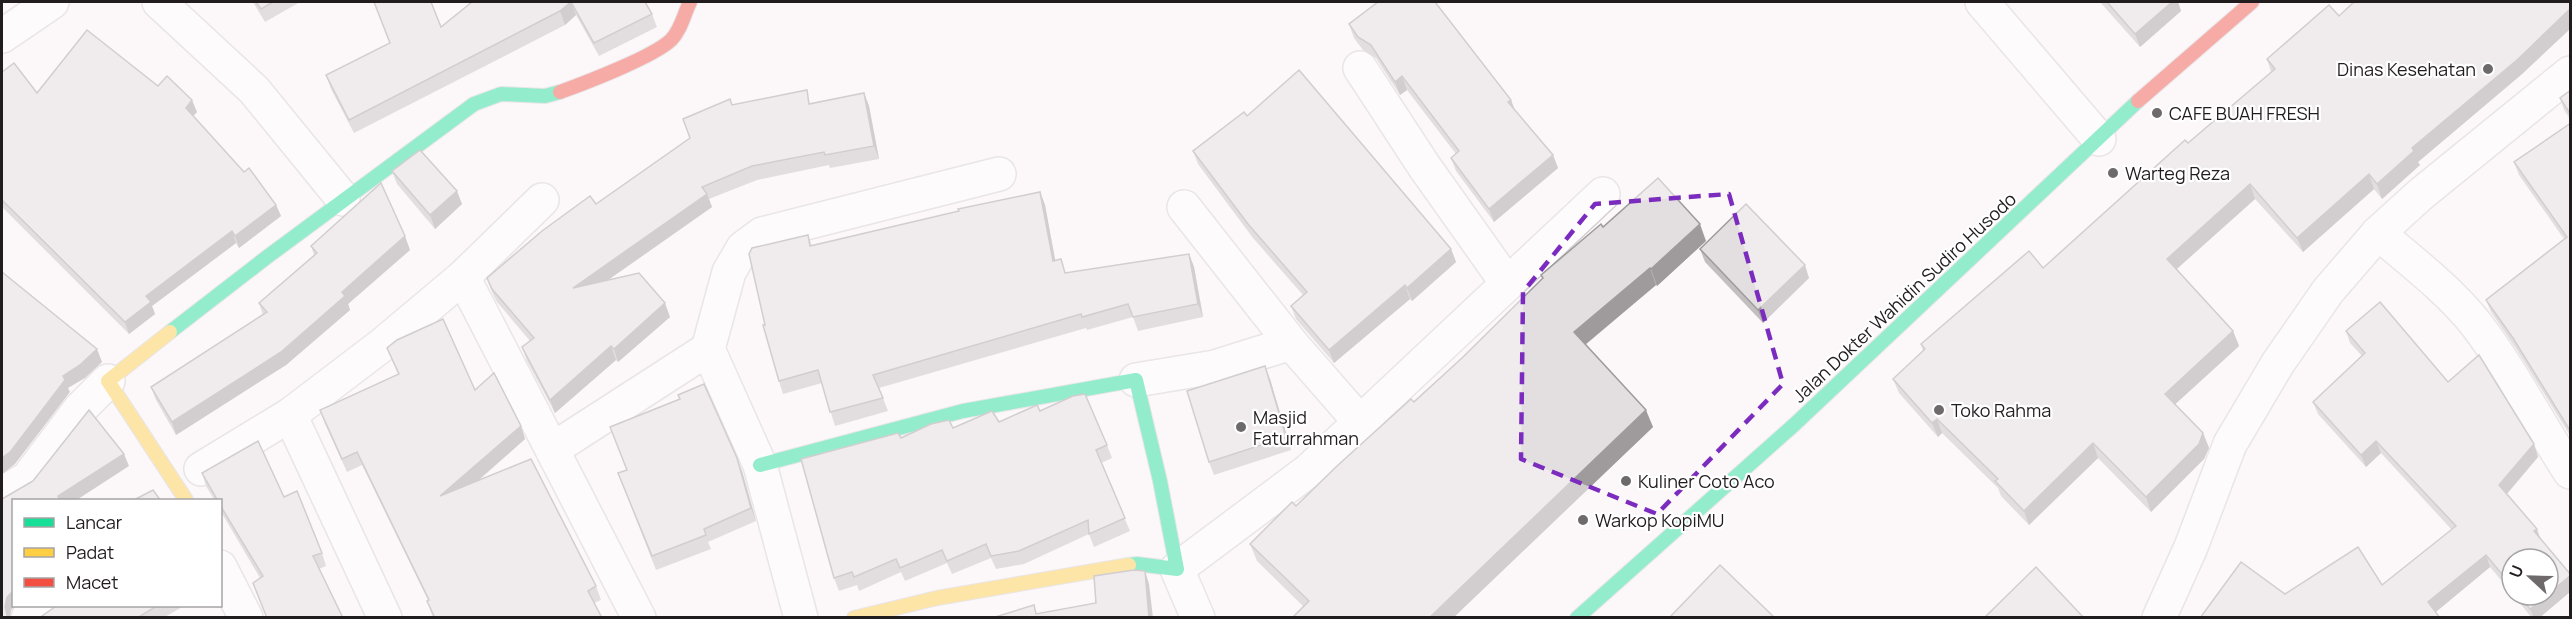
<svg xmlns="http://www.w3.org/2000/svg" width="2572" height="619" font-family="Manrope,sans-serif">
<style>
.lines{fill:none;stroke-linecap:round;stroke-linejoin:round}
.street-casing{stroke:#d4cfd1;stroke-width:36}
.fast-casing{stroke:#d4cfd1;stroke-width:16}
.slow-casing{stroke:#d4cfd1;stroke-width:16}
.jam-casing{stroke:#d4cfd1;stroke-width:16}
.street{stroke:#fffefe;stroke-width:33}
.fast{stroke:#16e098;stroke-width:14}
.slow{stroke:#ffcf43;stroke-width:14}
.jam{stroke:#f24e42;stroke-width:14}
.wall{fill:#c3bfc1}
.shaded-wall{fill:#9f9b9d}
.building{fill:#e3dee0;stroke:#9f9b9d;stroke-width:1.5}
.marked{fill:none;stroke:#7b2cbf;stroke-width:4.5;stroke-dasharray:12 8;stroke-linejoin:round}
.poi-dot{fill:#6e696b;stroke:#fff;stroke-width:2}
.labels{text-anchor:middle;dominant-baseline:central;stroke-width:4.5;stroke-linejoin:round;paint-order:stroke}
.poi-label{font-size:18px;fill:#211c1e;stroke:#fff;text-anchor:start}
.street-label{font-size:18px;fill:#211c1e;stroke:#fff}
</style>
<rect width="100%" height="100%" fill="#fcf7f9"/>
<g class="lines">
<defs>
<g id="street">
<polyline points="159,2 254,90 343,199"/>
<polyline points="1982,2 2099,139"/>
<polyline points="2,36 52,2"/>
<polyline points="1360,68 1424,166 1507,283"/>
<polyline points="1184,207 1291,343 1360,422"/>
<path d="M 2378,233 C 2412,262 2449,290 2476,324 C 2512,371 2538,423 2570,472"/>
<polyline points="463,277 639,618"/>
<polyline points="708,349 729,272 743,248 762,234 999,174"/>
<polyline points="1136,380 1215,367 1291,343"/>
<polyline points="553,449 708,349 760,465 801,618"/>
<polyline points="201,469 290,415"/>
<polyline points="2,494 28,478 80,409 108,381"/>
<polyline points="220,567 246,618"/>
<polyline points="28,618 47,606"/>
<polyline points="385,618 290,415 382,345 463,277 542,200"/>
<polyline points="1198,618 1177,569 1308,471 1603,194"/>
<polyline points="2159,618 2191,547 2230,444 2278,363 2328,291 2378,233 2421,194 2570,73"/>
</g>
<g id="fast">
<polyline points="170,332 267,257 474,104 501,94 545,96 560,92"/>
<polyline points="760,465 963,411 1136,380 1160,481 1177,569 1137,564 1129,565"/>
<polyline points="1577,618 1795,424 2138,101"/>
</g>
<g id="slow">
<polyline points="170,332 108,381 186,500"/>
<polyline points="854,618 937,598 1129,565"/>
</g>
<g id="jam">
<path d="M 560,92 C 585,83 653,57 671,40 C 681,30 684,14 690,2"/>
<polyline points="2138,101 2252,2"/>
</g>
</defs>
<!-- street casing -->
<use href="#street" class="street-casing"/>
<!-- fast casing -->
<use href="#fast" class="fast-casing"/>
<!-- slow casing -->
<use href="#slow" class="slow-casing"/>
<!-- jam casing -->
<use href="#jam" class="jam-casing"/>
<!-- street -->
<use href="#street" class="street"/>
<!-- fast -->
<use href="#fast" class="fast"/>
<!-- slow -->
<use href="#slow" class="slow"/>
<!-- jam -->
<use href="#jam" class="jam"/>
</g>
<!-- wall -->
<g class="wall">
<polygon points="253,2 300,2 265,22"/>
<polygon points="472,2 645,2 652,14 657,27 599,56 576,15 565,25 354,133 331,89 326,75 441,27"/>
<polygon points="2100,2 2178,2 2181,11 2140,47"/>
<polygon points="2571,2 2571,28 2522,74 2418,162 2420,165 2382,199 2374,189 2303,252 2255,199 2177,269 2233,331 2239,346 2175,404 2203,433 2209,448 2204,459 2151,512 2098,458 2029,525 2001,496 1998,488 1942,433 1938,437 1899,393 1893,379 1923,351 1921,344 2043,268 2271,72 2267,59 2339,16"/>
<polygon points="1349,24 1515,111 1553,155 1558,168 1494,222 1456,171 1451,158 1456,154 1407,90 1400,95 1376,58 1363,50 1354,38"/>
<polygon points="2,72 37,93 158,86 197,112 193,116 244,172 276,205 281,216 239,248 236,243 152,306 155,314 129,334 2,207"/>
<polygon points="2571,90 2571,120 2564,110 2560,98"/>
<polygon points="864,93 869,106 879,159 830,168 829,165 757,180 709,199 712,207 608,280 670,317 618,362 616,360 555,413 527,361 522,347 530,341 497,302 492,292 487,278 596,204 690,138 732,105 811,103"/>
<polygon points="1247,116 1451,249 1456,262 1412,301 1410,299 1334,363 1296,319 1291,306 1303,295 1253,238 1198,164 1193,151"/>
<polygon points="2571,123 2571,437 2517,350 2491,312 2486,300 2564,239 2519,175 2514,162"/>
<polygon points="392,171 462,204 435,229 397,184"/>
<polygon points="1040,192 1045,205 1055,261 1066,273 1189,254 1194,267 1203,317 1138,331 1133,317 1087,330 1086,328 879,388 888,411 835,426 822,383 783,394 779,381 765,325 808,235 812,246"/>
<polygon points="1603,227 1706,241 1657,286 1656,285 1585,345 1653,427 1453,618 1292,618 1304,607 1257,561 1250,544 1296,506 1463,357 1543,278 1541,275"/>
<polygon points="311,246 410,250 348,304 350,310 286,365 176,435 156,400 151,387 263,315 259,303 314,255"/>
<polygon points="1700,249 1809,278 1763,323 1705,262"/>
<polygon points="2346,331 2448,382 2534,444 2538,457 2507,494 2540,539 2571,591 2539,618 2532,618 2513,595 2548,595 2512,559 2512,593 2490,567 2436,612 2285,594 2382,585 2452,530 2381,453 2366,467 2318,414 2313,402 2362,356 2350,343"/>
<polygon points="387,348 475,390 521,426 525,439 478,481 596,586 601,600 594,603 602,618 433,618 427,601 428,600 362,465 347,472 325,424 320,410 398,374"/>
<polygon points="1270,379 1291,450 1214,475 1209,462"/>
<polygon points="1040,411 1107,445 1112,458 1101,463 1130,531 1094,547 1089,534 1024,564 996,569 991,558 952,574 947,563 905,581 901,572 859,591 857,585 839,591 834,578 901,438 953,428 999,422"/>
<polygon points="742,471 756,521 708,542 711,549 656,570 618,473"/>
<polygon points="202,473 284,497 322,553 326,566 319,569 260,578 220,510 220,501 215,501 206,486"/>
<polygon points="56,606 184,606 163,618 39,618 52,609"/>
</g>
<!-- shaded-wall -->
<g class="shaded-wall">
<polygon points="571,2 576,15 565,25 560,11"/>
<polygon points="2172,2 2178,2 2181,11 2140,47 2135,34"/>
<polygon points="2571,8 2571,28 2522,74 2418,162 2420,165 2382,199 2377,184 2412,148"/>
<polygon points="1402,76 1407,90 1400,95 1395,82"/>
<polygon points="864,93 869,106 879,159 874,146"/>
<polygon points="192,100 197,112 190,119 186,108"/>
<polygon points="1511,100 1516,113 1508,102"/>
<polygon points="1553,155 1558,168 1494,222 1489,209"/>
<polygon points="2369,174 2374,189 2303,252 2297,238"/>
<polygon points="2250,184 2255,199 2172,273 2167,259"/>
<polygon points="457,191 462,204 435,229 430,215"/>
<polygon points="1040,192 1045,205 1058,275 1053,261"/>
<polygon points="707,194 712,207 578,301 573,288"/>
<polygon points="276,205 281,216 239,248 235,236"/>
<polygon points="1700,224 1706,241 1657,286 1651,269"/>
<polygon points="232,231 236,243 152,306 155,314 129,334 125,322 146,296"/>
<polygon points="405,236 410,250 348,304 350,310 286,365 176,435 172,422 342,292"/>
<polygon points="1451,249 1456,262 1412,301 1407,288"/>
<polygon points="1189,254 1194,267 1203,317 1198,304"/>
<polygon points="1805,265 1809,278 1763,323 1758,310"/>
<polygon points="1650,268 1656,285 1580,349 1574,332"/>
<polygon points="1405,285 1410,299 1334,363 1329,350"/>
<polygon points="665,303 670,317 618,362 614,349"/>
<polygon points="2233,331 2239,346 2170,409 2165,394"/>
<polygon points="611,346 616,360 555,413 550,400"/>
<polygon points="97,349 102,362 85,378 68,388 70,392 15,464 2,474 2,458 63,376"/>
<polygon points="1265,366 1270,379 1291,450 1286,437"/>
<polygon points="1646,410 1653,427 1453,618 1429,618"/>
<polygon points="1937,419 1942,433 1938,437 1932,423"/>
<polygon points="521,426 525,439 445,509 440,496"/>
<polygon points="2203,433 2209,448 2204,459 2151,512 2146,497"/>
<polygon points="2376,441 2381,453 2366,467 2361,455"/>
<polygon points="2093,443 2098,458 2029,525 2024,511"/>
<polygon points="2534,444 2538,457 2504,497 2499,485"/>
<polygon points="124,454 129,466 75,501 59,501 58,496"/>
<polygon points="737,458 742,471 756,521 751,508"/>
<polygon points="2537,529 2541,541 2534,531"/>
<polygon points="2486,555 2490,567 2432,615 2428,602"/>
<polygon points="1145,571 1149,584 1153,618 1149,618"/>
<polygon points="2571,575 2571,591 2539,618 2534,618 2530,609 2547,595 2548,595 2548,594"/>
<polygon points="14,590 14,606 15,606 11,610 10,618 8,618 5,607 7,597"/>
</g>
<!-- building -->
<g class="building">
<polygon points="256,2 273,2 261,9"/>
<polygon points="374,2 431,2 441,27 472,2 645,2 652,14 594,43 571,2 560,11 349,120 326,75 390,43"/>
<polygon points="1378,2 1435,2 1511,100 1508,102 1553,155 1489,209 1451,158 1459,151 1402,76 1395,82 1371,45 1358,37 1349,24"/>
<polygon points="2107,2 2172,2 2135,34"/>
<polygon points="2354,2 2571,2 2571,8 2517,60 2412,148 2414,151 2377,184 2369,174 2297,238 2250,184 2167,259 2233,331 2165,394 2203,433 2199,444 2146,497 2093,443 2024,511 1995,481 1998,479 1937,419 1932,423 1893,379 1925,349 1921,344 2029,251 2043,268 2185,140 2188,143 2275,69 2267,59 2329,5 2339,16"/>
<polygon points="87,30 158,86 167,76 192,100 186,108 244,172 249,168 276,205 235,236 232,231 146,296 151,302 125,322 2,200 2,72 14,63 37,93"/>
<polygon points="1299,70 1451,249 1407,288 1405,285 1329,350 1291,306 1307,292 1248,224 1193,151 1244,112 1247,116"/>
<polygon points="807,90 809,104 864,93 874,146 825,155 824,152 752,166 702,187 707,194 573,288 639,273 665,303 614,349 611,346 550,400 522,347 534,338 492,289 487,278 542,231 590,196 596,204 690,138 683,119 730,99 732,105"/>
<polygon points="2571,90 2571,115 2560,98"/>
<polygon points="2571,123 2571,432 2513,338 2486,300 2567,237 2514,162"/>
<polygon points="420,150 457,191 430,215 392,171"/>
<polygon points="1658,178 1700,224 1651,269 1650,268 1574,332 1646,410 1429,618 1292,618 1309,601 1250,544 1292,502 1296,506 1337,466 1411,399 1414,402 1463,357 1543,278 1541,275 1601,224 1603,227"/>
<polygon points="381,183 405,236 342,292 345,296 281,352 172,422 151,387 267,312 259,303 317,253 311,246"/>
<polygon points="1040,192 1053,261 1061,259 1065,273 1189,254 1198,304 1133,317 1128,304 1082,317 1081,314 873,375 883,398 830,412 818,370 779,381 763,325 765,325 749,254 752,248 808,235 810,246 959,211 958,209"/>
<polygon points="1746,204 1805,265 1758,310 1700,249"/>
<polygon points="2,272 97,349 80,365 63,376 65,380 11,451 2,458"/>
<polygon points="2380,302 2448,382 2479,355 2534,444 2499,485 2537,529 2534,531 2571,575 2548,594 2548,559 2512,559 2512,586 2486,555 2428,602 2440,618 2200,618 2241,562 2285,594 2358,547 2382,585 2456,526 2376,441 2361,455 2313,402 2365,353 2346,331"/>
<polygon points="443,319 475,390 494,373 521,426 440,496 531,459 596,586 588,591 602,618 435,618 427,601 429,600 357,452 342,459 320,410 399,374 387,348 397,340"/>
<polygon points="1265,366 1286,437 1209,462 1187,391"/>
<polygon points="704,384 737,458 751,508 704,529 706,535 652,556 618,473 627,470 610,427 680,399 678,395"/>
<polygon points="1085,394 1107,445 1096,450 1125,518 1089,534 1088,520 1019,551 991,556 986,544 947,561 942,550 900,568 896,559 854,577 852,572 834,578 801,459 898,433 901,438 931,424 949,420 953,428 992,411 999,422 1037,405 1040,411 1073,396"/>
<polygon points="89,410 124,454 58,496 60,501 14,501 14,590 7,597 5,607 7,615 10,618 2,618 2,499 33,481"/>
<polygon points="258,441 284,497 297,491 322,553 313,556 343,618 267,618 253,583 263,576 220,505 220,501 218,501 202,473"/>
<polygon points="153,490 161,501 132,501"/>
<polygon points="1720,565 1775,618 1669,618"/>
<polygon points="2036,567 2084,618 1984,618"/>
<polygon points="1134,570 1145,571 1149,618 992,618 1034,605 1036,614 1096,603 1094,576"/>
<polygon points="2519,595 2547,595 2530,609"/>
<polygon points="56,606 157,606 137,618 39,618 52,609"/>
</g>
<!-- marked area -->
<path d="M0 0H2572V619H0ZM 1729,194 L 1783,384 L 1657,514 L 1521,459 L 1523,292 L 1595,204 Z" fill="#fcf7f9" fill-opacity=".55" fill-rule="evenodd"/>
<path class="marked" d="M 1729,194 L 1783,384 L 1657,514 L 1521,459 L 1523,292 L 1595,204 Z"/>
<!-- markers -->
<g class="poi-dot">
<circle cx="2488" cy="69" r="6"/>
<circle cx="2157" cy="113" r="6"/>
<circle cx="2113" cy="173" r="6"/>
<circle cx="1939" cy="410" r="6"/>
<circle cx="1241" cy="427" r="6"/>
<circle cx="1626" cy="481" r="6"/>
<circle cx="1583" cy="520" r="6"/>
</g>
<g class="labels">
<!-- poi labels -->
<g class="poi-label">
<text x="2476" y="69" text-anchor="end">Dinas Kesehatan</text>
<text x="2169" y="113">CAFE BUAH FRESH</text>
<text x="2125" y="173">Warteg Reza</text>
<text x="1951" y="410">Toko Rahma</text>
<text x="1253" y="417">Masjid<tspan x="1253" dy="21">Faturrahman</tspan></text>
<text x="1638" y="481">Kuliner Coto Aco</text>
<text x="1595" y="520">Warkop KopiMU</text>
</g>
<!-- street labels -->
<g class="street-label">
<text transform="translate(1904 297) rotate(-43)">Jalan Dokter Wahidin Sudiro Husodo</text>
</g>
</g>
<!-- border -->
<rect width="2572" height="619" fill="none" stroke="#211c1e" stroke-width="6"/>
<!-- legend -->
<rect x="12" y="499" width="210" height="108" fill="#ffffff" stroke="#a6a4a5" stroke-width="1.5"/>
<rect x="24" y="518" width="30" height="9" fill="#16e098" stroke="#a6a4a5" stroke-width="1.5"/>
<text x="66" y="529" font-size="18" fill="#211c1e">Lancar</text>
<rect x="24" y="548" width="30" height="9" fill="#ffcf43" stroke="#a6a4a5" stroke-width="1.5"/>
<text x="66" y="559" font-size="18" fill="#211c1e">Padat</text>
<rect x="24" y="578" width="30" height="9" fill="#f24e42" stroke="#a6a4a5" stroke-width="1.5"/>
<text x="66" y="589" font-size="18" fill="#211c1e">Macet</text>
<!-- north arrow -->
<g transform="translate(2530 577) rotate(292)"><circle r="28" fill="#ffffff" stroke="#a6a4a5" stroke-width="1.5"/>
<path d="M0-4.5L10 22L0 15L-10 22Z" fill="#6e696b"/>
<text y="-9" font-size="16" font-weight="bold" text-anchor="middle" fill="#211c1e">U</text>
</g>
</svg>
